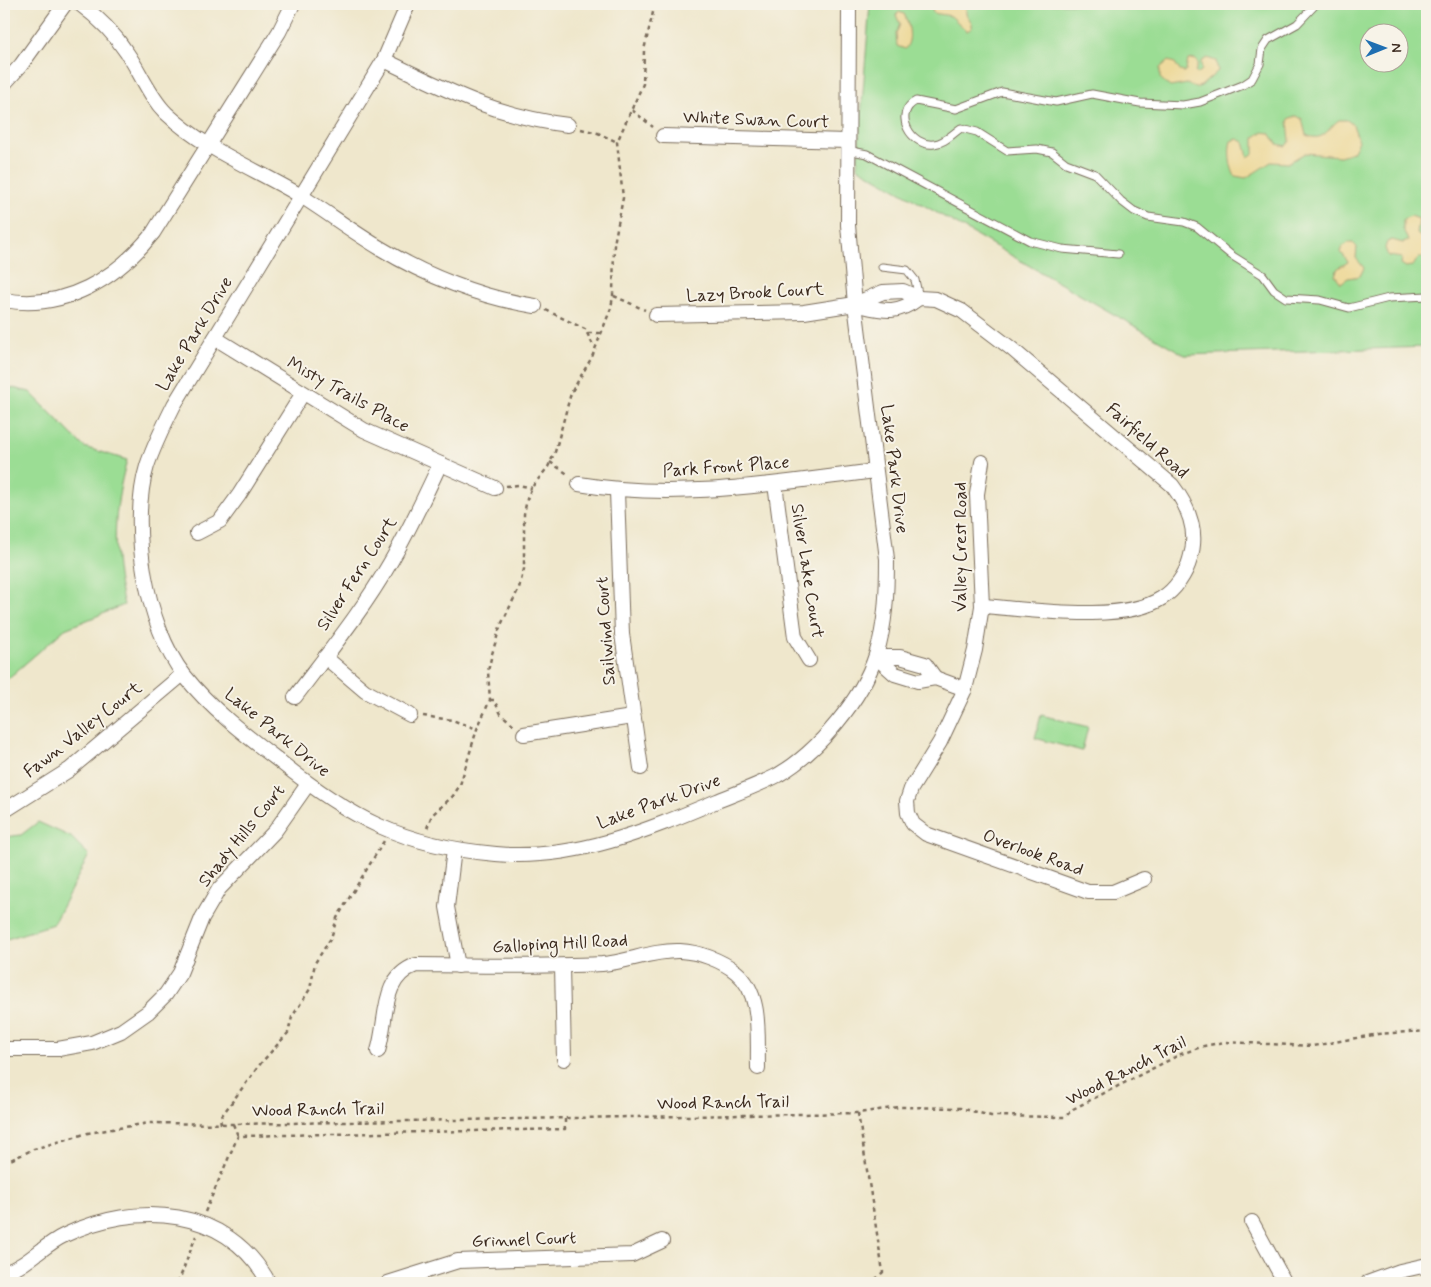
<svg xmlns="http://www.w3.org/2000/svg" width="1431" height="1287" font-family="Mynerve,sans-serif">
<style>
.green{fill:#9bdd94;stroke:#6b8459;fill-rule:evenodd}
.sand{fill:#eeda9e;stroke:#94825e}
.lines{fill:none;stroke-linecap:round;stroke-linejoin:round}
.service-casing{stroke:#7a6c5b;stroke-width:9}
.minor-casing{stroke:#7a6c5b;stroke-width:16}
.path{stroke:#7a6c5b;stroke-width:2.5;stroke-dasharray:4 4;stroke-linecap:butt}
.service{stroke:#fff;stroke-width:7}
.minor{stroke:#fff;stroke-width:14}
.labels{text-anchor:middle;dominant-baseline:central;stroke-width:4;stroke-linejoin:round;paint-order:stroke}
.street-label{font-size:18px;fill:#3b2a1e;stroke:#f7f3e8}
</style>
<rect width="100%" height="100%" fill="#f7f3e8"/>
<filter id="ink" filterUnits="userSpaceOnUse"><feTurbulence type="fractalNoise" baseFrequency=".02" numOctaves="2"/><feDisplacementMap in="SourceGraphic" scale="10" xChannelSelector="R" yChannelSelector="G"/><feConvolveMatrix kernelMatrix="1 2 1 2 8 2 1 2 1" color-interpolation-filters="sRGB"/></filter>
<filter id="wash" filterUnits="userSpaceOnUse"><feTurbulence type="fractalNoise" baseFrequency=".0096" numOctaves="4" result="noise"/><feDisplacementMap in="SourceGraphic" scale="20" xChannelSelector="R" yChannelSelector="G"/><feGaussianBlur stdDeviation="1.12" result="paint"/><feColorMatrix in="noise" values="0 0 0 0 0 0 0 0 0 0 0 0 0 0 0 0 0 1.4 0 .05"/><feComposite in="paint" operator="in"/></filter>
<g filter="url(#wash)">
<rect width="100%" height="100%" fill="#efe7cc"/>
<!-- green -->
<g class="green">
<path d="M 870,4 L 1427,4 L 1427,347 L 1185,355 L 857,167 ZM 1368,32 L 1398,32 L 1398,62 L 1368,62 Z"/>
<path d="M 4,386 L 30,392 L 84,447 L 127,460 C 113,509 111,555 124,605 L 65,629 L 4,682 Z"/>
<polygon points="1041,715 1088,727 1082,751 1035,738"/>
<polygon points="38,822 71,837 89,855 53,924 4,940 4,837 21,835"/>
</g>
<!-- sand -->
<g class="sand">
<polygon points="931,4 966,4 966,14 972,23 972,28 967,31 951,16 933,13"/>
<path d="M 899,12 L 904,14 C 909,24 913,40 905,49 L 897,46 L 896,34 L 900,24 L 896,15 Z"/>
<polygon points="1207,58 1216,61 1218,71 1201,86 1195,88 1187,84 1170,87 1160,78 1160,68 1168,61 1175,63 1180,71 1184,72 1186,70 1188,60 1195,59 1198,64 1195,72 1197,74 1202,70 1201,62"/>
<path d="M 1297,116 L 1302,119 L 1306,135 C 1325,143 1327,128 1339,120 L 1347,120 L 1353,125 L 1359,141 L 1353,152 L 1340,156 L 1305,153 L 1288,163 L 1271,162 L 1246,178 L 1235,176 C 1230,168 1228,150 1231,141 L 1238,139 L 1244,142 L 1248,157 L 1254,153 L 1254,138 L 1262,132 L 1270,133 L 1277,144 L 1286,146 L 1290,141 L 1288,121 L 1290,118 Z"/>
<polygon points="1411,216 1419,219 1417,234 1427,242 1427,257 1419,258 1412,266 1406,267 1401,264 1402,258 1388,256 1385,248 1387,242 1392,240 1403,243 1408,241 1403,229 1403,219"/>
<polygon points="1347,243 1353,243 1357,247 1356,258 1364,268 1360,276 1348,278 1341,283 1335,275 1338,268 1348,262 1341,252 1342,247"/>
</g>
</g>
<g filter="url(#ink)">
<g class="lines">
<defs>
<g id="service">
<path d="M 1316,4 L 1297,24 L 1268,40 L 1262,49 L 1260,64 L 1252,79 L 1243,85 L 1200,102 L 1183,105 L 1140,103 L 1092,94 L 1056,102 L 1002,92 L 956,109 L 916,101 C 892,113 911,147 934,144 C 945,143 952,134 961,128 L 977,132 L 1007,151 L 1037,149 L 1052,152 L 1066,163 L 1095,174 L 1121,201 L 1134,211 L 1148,217 L 1184,222 L 1197,227 L 1231,255 L 1263,275 L 1274,290 L 1286,298 L 1320,300 L 1349,308 L 1389,298 L 1427,296"/>
<polyline points="847,150 867,154 1030,241 1062,249 1118,254"/>
<polyline points="882,267 907,270 915,280 919,298"/>
</g>
<g id="minor">
<path d="M 80,4 C 99,18 114,33 127,53 C 141,73 149,96 166,113 C 205,150 256,169 301,196 C 328,213 353,232 380,248 C 426,276 482,298 535,306"/>
<path d="M 408,4 L 384,60 L 174,405 C 164,425 154,445 147,466 C 129,525 146,626 184,675 C 210,708 245,735 278,760 C 350,818 402,846 496,854 C 574,861 646,831 717,801 C 737,793 759,785 778,775 C 818,752 862,699 876,655 C 886,624 887,591 887,559 L 855,304 L 848,225 L 849,4"/>
<path d="M 384,60 C 448,91 496,116 568,125"/>
<polyline points="4,84 21,65 65,4"/>
<polyline points="663,136 847,141"/>
<path d="M 4,300 C 65,311 117,278 153,233 L 279,32 L 293,4"/>
<path d="M 855,304 C 882,310 896,316 919,298"/>
<path d="M 656,315 L 804,312 L 855,304 L 883,292 L 903,291 L 919,298 L 936,299 L 962,311 L 1012,349 L 1172,485 C 1188,506 1199,532 1190,559 C 1186,574 1175,590 1162,598 C 1123,624 1028,609 982,606"/>
<polyline points="215,338 364,430 495,488"/>
<polyline points="982,462 977,494 982,606 975,650 965,689 940,742 911,789 907,801 908,813 913,824 926,834 1088,892 1113,892 1144,879"/>
<path d="M 579,484 C 678,501 777,483 875,471"/>
<polyline points="775,484 795,637 809,660"/>
<polyline points="617,491 622,634 641,768"/>
<polyline points="197,533 220,521 239,495 303,393"/>
<polyline points="325,657 365,691 410,715"/>
<polyline points="876,657 895,674 918,681 935,678 965,689"/>
<polyline points="876,657 900,657 925,664 935,678"/>
<path d="M 295,697 C 328,653 363,610 390,563 C 409,531 424,498 440,464"/>
<polyline points="524,734 632,717"/>
<polyline points="4,811 69,770 183,674"/>
<polyline points="454,849 447,907 458,966"/>
<polyline points="562,966 564,1059"/>
<polyline points="4,1049 58,1049 92,1043 121,1031 148,1012 166,994 180,973 202,918 219,889 275,831 308,784"/>
<path d="M 378,1051 C 388,1019 380,978 416,965 C 478,966 540,967 602,964 C 628,962 653,950 680,951 C 699,952 721,960 736,972 C 763,994 757,1037 758,1068"/>
<polyline points="1252,1222 1285,1283"/>
<path d="M 4,1273 C 27,1266 43,1245 65,1235 C 136,1201 227,1206 269,1283"/>
<polyline points="388,1283 458,1261 632,1255 662,1241"/>
<polyline points="1367,1283 1400,1271 1427,1265"/>
</g>
</defs>
<!-- service casing -->
<use href="#service" class="service-casing"/>
<!-- minor casing -->
<use href="#minor" class="minor-casing"/>
<!-- path -->
<g class="path">
<polyline points="632,110 653,127"/>
<polyline points="581,129 598,133 617,142"/>
<polyline points="614,296 645,310"/>
<polyline points="546,310 585,329 594,347"/>
<polyline points="588,333 600,333"/>
<polyline points="550,462 569,475"/>
<polyline points="506,486 519,485 532,488"/>
<polyline points="490,700 494,700 501,714 515,726"/>
<polyline points="423,716 452,720 477,729"/>
<polyline points="427,828 432,815 453,796 460,785 477,729 490,700 488,671 492,654 500,627 519,588 524,569 524,514 527,499 532,487 548,467 555,452 571,393 592,357 611,308 613,296 614,244 623,198 617,142 643,84 644,50 655,4"/>
<polyline points="858,1113 883,1272 872,1283"/>
<polyline points="221,1124 220,1118 261,1063 288,1033 292,1017 310,989 315,963 331,938 337,918 384,841"/>
<polyline points="233,1124 238,1136"/>
<polyline points="4,1163 34,1149 88,1133 149,1123 233,1124 858,1113 899,1107 960,1108 991,1116 1065,1117 1073,1109 1181,1054 1204,1046 1224,1042 1313,1046 1378,1034 1427,1031"/>
<polyline points="205,1212 238,1136 565,1129 565,1118"/>
<polyline points="178,1283 196,1236"/>
</g>
<!-- service -->
<use href="#service" class="service"/>
<!-- minor -->
<use href="#minor" class="minor"/>
</g>
</g>
<g class="labels">
<!-- street labels -->
<g class="street-label">
<text transform="translate(756 120) rotate(2)">White Swan Court</text>
<text transform="translate(755 293) rotate(-3)">Lazy Brook Court</text>
<text transform="translate(195 334) rotate(-59)">Lake Park Drive</text>
<text transform="translate(348 395) rotate(29)">Misty Trails Place</text>
<text transform="translate(1147 441) rotate(42)">Fairfield Road</text>
<text transform="translate(726 467) rotate(-4)">Park Front Place</text>
<text transform="translate(894 469) rotate(83)">Lake Park Drive</text>
<text transform="translate(961 547) rotate(-90)">Valley Crest Road</text>
<text transform="translate(807 571) rotate(81)">Silver Lake Court</text>
<text transform="translate(357 574) rotate(-57)">Silver Fern Court</text>
<text transform="translate(606 631) rotate(-94)">Sailwind Court</text>
<text transform="translate(83 730) rotate(-38)">Fawn Valley Court</text>
<text transform="translate(277 733) rotate(39)">Lake Park Drive</text>
<text transform="translate(659 802) rotate(-20)">Lake Park Drive</text>
<text transform="translate(242 836) rotate(-51)">Shady Hills Court</text>
<text transform="translate(1033 853) rotate(20)">Overlook Road</text>
<text transform="translate(560 944) rotate(-3)">Galloping Hill Road</text>
<text transform="translate(1126 1071) rotate(-27)">Wood Ranch Trail</text>
<text transform="translate(723 1103) rotate(-1)">Wood Ranch Trail</text>
<text transform="translate(318 1110) rotate(-1)">Wood Ranch Trail</text>
<text transform="translate(524 1240) rotate(-2)">Grinnel Court</text>
</g>
</g>
<!-- margin -->
<rect width="1431" height="1287" fill="none" stroke="#f7f3e8" stroke-width="20"/>
<!-- north arrow -->
<g transform="translate(1384 48) rotate(89)"><circle r="24" fill="#f7f3e8" stroke="#aca397"/>
<path d="M0-4L9 19L0 12L-9 19Z" fill="#1f6fb2"/>
<text y="-8" font-size="14" font-weight="bold" text-anchor="middle" fill="#3b2a1e">N</text>
</g>
</svg>
